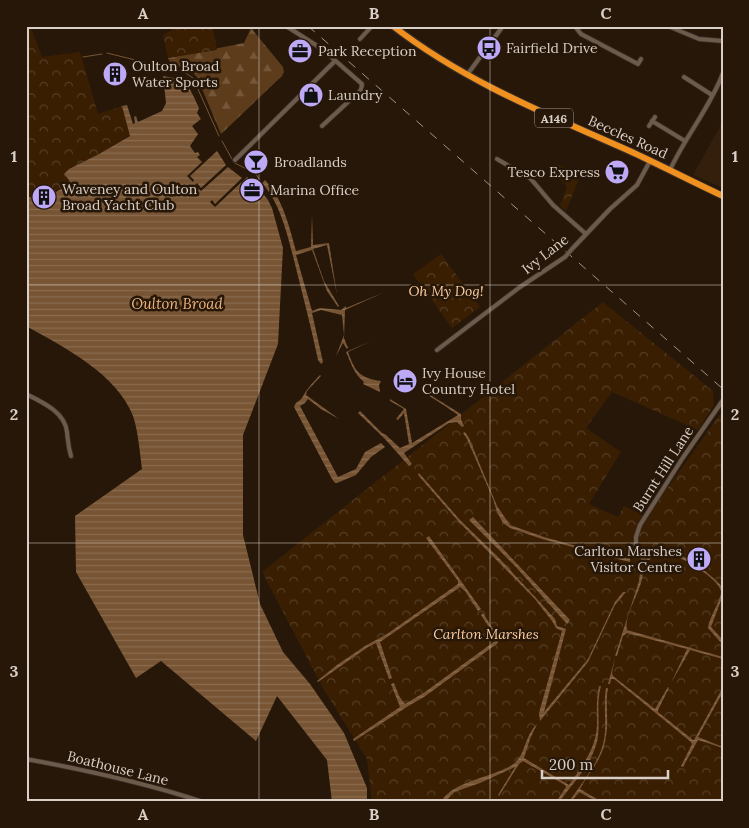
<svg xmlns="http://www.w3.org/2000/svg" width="749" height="828" font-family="Lora,serif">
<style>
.built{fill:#331f0c}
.forest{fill:url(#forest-firs)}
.park{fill:url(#park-crowns)}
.water{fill:url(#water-rules)}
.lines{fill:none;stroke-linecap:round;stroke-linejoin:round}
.stream{stroke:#775433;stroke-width:1}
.street-casing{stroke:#3b302c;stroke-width:5.5}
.highway-casing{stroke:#3b302c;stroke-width:8}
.street{stroke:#6c5a4a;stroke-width:4}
.highway{stroke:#ef901f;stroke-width:6}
.rail{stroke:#a09489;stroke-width:1;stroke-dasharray:9 9;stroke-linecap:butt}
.street-bridge-casing{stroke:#3b302c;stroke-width:5.5;stroke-linecap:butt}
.street-bridge{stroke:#6c5a4a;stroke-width:4}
.grid{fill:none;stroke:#d9cfc6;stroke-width:1;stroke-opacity:0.55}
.labels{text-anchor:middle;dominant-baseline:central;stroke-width:5;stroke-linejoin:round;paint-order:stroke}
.shield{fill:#261709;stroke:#a3988d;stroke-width:1}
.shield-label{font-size:12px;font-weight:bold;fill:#d9cfc6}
.poi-label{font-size:14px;fill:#d9cfc6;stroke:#261709;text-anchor:start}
.street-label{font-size:14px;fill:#d9cfc6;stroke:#261709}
.park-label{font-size:14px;font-style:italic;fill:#fdcda3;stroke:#261709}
.water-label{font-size:15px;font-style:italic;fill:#edb37e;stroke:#261709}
.neatline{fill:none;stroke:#d9cfc6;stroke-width:2}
.grid-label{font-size:16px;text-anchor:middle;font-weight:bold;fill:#d9cfc6}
</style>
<defs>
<pattern id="forest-firs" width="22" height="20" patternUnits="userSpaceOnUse" patternTransform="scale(1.25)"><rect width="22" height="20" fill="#5d3c1b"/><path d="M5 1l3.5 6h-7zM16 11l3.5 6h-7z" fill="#74573b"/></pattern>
<pattern id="park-crowns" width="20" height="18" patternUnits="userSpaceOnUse" patternTransform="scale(1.25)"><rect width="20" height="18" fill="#391e02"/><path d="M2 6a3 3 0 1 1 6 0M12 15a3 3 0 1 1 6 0" fill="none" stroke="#553e25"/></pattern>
<pattern id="water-rules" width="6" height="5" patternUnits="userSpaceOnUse" patternTransform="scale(1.25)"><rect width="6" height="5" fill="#775433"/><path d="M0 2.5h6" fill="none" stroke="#8a6c4f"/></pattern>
</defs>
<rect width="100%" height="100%" fill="#261709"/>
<!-- built -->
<polygon class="built" points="723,121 723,188 693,175"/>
<!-- forest -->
<polygon class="forest" points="251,28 283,67 284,72 282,76 221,134 197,77 190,70 170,63 168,58 244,43"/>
<!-- park -->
<g class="park">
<polygon points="26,26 30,26 42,57 80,52 98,114 122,106 130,135 99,154 69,169 69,183 55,192 52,192 56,199 43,205 30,197 26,197"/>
<polygon points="173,26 207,26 213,29 217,50 168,58 163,35 172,30"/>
<polygon points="557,164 581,174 566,211 560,206 567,186 552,173"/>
<polygon points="441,254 480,307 452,328 413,274"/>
<polygon points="603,302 713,391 714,405 698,430 612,392 586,428 621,452 589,504 618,517 624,506 647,517 723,410 723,802 372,802 367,759 323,688 262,572"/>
</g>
<!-- water -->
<g class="water">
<path d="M 163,76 C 188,80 189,86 199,108 L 197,113 L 201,119 L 192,126 L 198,134 L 190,146 L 195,153 L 198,152 L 200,155 L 197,157 L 202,162 L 187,176 L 193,182 L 194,180 L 190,176 L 217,151 L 226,165 L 201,188 L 197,183 L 195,185 L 201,191 L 228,167 L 242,178 L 215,204 L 212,200 L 210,202 L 215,207 L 247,177 L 253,183 L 244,192 L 248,196 L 258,187 L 268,200 L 272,208 L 283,248 L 278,344 L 243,435 L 243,535 L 260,604 L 283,652 L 310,684 L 344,733 L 367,788 L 367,802 L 332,802 L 327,760 L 277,696 L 256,741 L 161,661 L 136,678 L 76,572 L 75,516 L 142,469 C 140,454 138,430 133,416 C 117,374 64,347 26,326 L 26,197 L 30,197 L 43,205 L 55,199 L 52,192 L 54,190 L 56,192 L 69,184 L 69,180 L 64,174 L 69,169 L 99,154 L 130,136 L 122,106 L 127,105 L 133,124 L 135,123 L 134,117 L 136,116 L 138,122 L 162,111 L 166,103 Z"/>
<path d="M 265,180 C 283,199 289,226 296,251 L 311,247 L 312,215 L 313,245 L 329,243 L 337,295 L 327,245 L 313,249 L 324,281 L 339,306 L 338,307 L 327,291 L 312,250 L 296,255 L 312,311 L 320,308 L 341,310 L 346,306 L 346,308 L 385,292 L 345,310 L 344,338 L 348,348 L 347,349 L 343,343 L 336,356 L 344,335 L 342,315 L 321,310 L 312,313 L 323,362 L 321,364 L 318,360 C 311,326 302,293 294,260 C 287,233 280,203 262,183 Z"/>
<path d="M 371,341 L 348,352 C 355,372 360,378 381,381 L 379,385 L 380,392 L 363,384 L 364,382 C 354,374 351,363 346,352 Z"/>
<path d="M 320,375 L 321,376 L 307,391 L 306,395 L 339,419 L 321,409 L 308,399 L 305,403 L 300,406 L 338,477 L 356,469 L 365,452 L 381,443 L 385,447 L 371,457 L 356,475 L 337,483 L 335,483 L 332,479 L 294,407 C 296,401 299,402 302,398 C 308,387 312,384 320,375 Z"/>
<polygon points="427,393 461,414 461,419 464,426 462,427 457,422 449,423 404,453 412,464 409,466 385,439 358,413 360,411 382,433 386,435 400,448 409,444 404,413 398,420 396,419 404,409 390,401 390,399 406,409 412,443 458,415 442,404 426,394"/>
<polygon points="465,432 469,438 497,506 510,525 544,537 598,552 630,558 630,562 576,549 573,547 542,539 510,528 503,523 497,512 493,499 467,439 463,433"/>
<polygon points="419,473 460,520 499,558 537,599 555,619 557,626 566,629 544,712 588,659 615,602 623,592 626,592 615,605 588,662 540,721 539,713 562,631 556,628 552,621 534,598 458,521 418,475"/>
<polygon points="473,517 570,620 567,624 515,566 469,520"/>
<polygon points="429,536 481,609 478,611 465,591 460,587 380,642 392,678 389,679 376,643 368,647 318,682 317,681 337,665 365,646 387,634 458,584 458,581 426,538"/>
<path d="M 659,548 C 679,550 711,573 723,588 L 723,595 L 711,627 L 723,640 L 723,645 L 708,628 C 709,618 722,598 721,591 C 718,577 674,552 661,551 L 649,560 L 641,560 L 641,558 L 649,557 Z"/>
<path d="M 641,565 C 650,581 623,611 627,630 L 723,657 L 723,659 L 690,650 L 671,683 L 687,649 L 627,633 L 623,636 L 617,656 L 615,656 L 639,581 Z"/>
<polygon points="483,613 498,637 498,643 424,697 410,705 354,741 353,739 400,707 391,684 394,683 399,696 405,704 425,692 495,641 496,638 481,615"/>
<polygon points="615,658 612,673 613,676 655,709 668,687 669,688 658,710 658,712 693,740 694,740 723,687 723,692 698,737 723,747 723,748 698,740 683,767 681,766 692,744 691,742 614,679 611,679 610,684 608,684"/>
<path d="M 599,686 L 601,686 C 596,703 600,719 598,736 C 595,761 573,783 559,802 L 556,802 L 566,787 L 565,785 L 523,761 L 519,764 L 499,796 L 498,795 L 515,767 L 480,783 L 454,792 L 445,802 L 441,802 C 452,781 491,778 512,765 C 526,756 524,736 537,724 L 530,739 L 524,758 L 569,785 C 582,766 596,749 597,725 C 597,711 596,700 599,686 Z"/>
<path d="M 606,688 L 608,688 C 605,704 609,720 606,736 C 603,760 590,770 580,789 L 602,802 L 598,802 L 579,792 L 571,802 L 569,802 C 582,782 599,764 604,740 C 607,723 603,705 606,688 Z"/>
</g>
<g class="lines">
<!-- stream -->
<g class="stream">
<polyline points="107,53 184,72 193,78 219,136"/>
<polyline points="83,57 102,54"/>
<polyline points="222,141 232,159"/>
<polyline points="235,163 256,174 259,179"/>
</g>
<defs>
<g id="street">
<polyline points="253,26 253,27"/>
<polyline points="286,26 322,49 362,84 361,90 322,126"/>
<polyline points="577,26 577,29 581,34 638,64 641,59"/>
<polyline points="668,26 699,39 723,41"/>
<polyline points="360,39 372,26"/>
<polyline points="467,75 503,26"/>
<polyline points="684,77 712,95"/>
<polyline points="652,121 685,141"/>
<polyline points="649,126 655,117"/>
<polyline points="497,159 531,179 553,205 586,234"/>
<polyline points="235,160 335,61"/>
<path d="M 670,170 C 685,137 711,106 723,73"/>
<polyline points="572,249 610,209 637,185 650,161"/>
<polyline points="437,350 520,287 565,257"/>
<path d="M 26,394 C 42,402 65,412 67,432 C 68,441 68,446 71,456"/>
<polyline points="636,556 636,537 640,525 682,459 723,400"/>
<path d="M 26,759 C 86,770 146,783 203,802"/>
</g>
<path id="highway" d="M 393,26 C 465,82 551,116 634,153 C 664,167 693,182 723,196"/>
</defs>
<!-- street casing -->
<use href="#street" class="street-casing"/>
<!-- highway casing -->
<use href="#highway" class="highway-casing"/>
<!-- street -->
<use href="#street" class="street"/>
<!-- highway -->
<use href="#highway" class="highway"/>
<!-- rail -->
<polyline class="rail" points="308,26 723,389"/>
<defs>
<polyline id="street-bridge" points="565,257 572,249"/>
</defs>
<!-- street-bridge casing -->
<use href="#street-bridge" class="street-bridge-casing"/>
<!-- street-bridge -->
<use href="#street-bridge" class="street-bridge"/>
</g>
<!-- grid -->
<path class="grid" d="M 259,26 L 259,802M 490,26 L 490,802M 26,285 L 723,285M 26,543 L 723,543"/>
<!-- icons -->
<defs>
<symbol id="bus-disc" viewBox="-11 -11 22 22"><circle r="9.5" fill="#bda9f5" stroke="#261709"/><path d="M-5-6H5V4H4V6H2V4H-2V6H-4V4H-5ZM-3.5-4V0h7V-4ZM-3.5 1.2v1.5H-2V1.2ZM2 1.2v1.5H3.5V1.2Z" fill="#111"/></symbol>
<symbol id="office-disc" viewBox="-11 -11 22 22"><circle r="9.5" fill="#bda9f5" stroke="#261709"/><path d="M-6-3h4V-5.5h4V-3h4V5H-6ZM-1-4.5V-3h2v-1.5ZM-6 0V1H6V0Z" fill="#111"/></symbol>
<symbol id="building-disc" viewBox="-11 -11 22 22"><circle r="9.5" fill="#bda9f5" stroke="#261709"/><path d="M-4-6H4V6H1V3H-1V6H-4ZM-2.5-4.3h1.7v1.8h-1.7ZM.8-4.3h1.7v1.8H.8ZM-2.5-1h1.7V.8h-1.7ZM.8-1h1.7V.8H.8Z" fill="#111"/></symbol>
<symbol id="shop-disc" viewBox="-11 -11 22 22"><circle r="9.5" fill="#bda9f5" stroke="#261709"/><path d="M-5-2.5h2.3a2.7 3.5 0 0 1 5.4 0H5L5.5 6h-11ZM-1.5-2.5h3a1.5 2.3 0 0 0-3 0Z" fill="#111"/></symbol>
<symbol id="bar-disc" viewBox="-11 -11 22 22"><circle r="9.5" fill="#bda9f5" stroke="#261709"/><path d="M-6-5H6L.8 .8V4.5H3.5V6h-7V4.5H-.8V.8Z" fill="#111"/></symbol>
<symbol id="supermarket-disc" viewBox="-11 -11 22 22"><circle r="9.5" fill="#bda9f5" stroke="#261709"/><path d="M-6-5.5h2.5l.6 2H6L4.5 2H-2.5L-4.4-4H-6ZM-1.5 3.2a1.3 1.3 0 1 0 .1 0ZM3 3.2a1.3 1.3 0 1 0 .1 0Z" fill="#111"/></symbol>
<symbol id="hotel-disc" viewBox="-11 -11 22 22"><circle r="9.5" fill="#bda9f5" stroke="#261709"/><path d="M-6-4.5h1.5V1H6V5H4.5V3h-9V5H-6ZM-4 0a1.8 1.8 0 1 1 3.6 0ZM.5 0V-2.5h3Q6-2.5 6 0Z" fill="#111"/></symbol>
</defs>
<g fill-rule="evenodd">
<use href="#bus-disc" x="475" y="34" width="28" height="28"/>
<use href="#office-disc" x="286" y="37" width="28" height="28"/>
<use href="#building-disc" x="101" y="60" width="28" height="28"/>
<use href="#shop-disc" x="297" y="81" width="28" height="28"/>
<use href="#bar-disc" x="242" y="148" width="28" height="28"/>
<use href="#supermarket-disc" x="603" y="158" width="28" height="28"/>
<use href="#office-disc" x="238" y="176" width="28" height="28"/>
<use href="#building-disc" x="30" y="183" width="28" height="28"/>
<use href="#hotel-disc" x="391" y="367" width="28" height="28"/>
<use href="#building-disc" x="685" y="545" width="28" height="28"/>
</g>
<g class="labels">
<!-- shield labels -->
<rect class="shield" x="535" y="108.5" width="38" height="19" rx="4"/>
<g class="shield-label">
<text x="554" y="118">A146</text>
</g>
<!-- poi labels -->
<g class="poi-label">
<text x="506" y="48">Fairfield Drive</text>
<text x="318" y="51">Park Reception</text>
<text x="132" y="66">Oulton Broad<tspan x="132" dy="16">Water Sports</tspan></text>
<text x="328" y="95">Laundry</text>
<text x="274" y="162">Broadlands</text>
<text x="600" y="172" text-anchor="end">Tesco Express</text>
<text x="62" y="189">Waveney and Oulton<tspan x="62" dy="16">Broad Yacht Club</tspan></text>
<text x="270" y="190">Marina Office</text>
<text x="422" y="373">Ivy House<tspan x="422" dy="16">Country Hotel</tspan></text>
<text x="682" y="551" text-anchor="end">Carlton Marshes<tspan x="682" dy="16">Visitor Centre</tspan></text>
</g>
<!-- street labels -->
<g class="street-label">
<text transform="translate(628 137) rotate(24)">Beccles Road</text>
<text transform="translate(545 254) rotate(-38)">Ivy Lane</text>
<text transform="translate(663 469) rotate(-57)">Burnt Hill Lane</text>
<text transform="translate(118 768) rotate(14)">Boathouse Lane</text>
</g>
<!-- park labels -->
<g class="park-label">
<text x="446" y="291">Oh My Dog!</text>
<text x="486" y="634">Carlton Marshes</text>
</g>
<!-- water labels -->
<g class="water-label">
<text x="177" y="303">Oulton Broad</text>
</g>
</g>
<!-- border -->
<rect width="749" height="828" fill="none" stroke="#261709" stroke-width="55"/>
<!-- scale -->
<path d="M542 770v8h126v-8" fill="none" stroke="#d9cfc6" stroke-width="2.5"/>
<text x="549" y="770" font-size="15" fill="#d9cfc6" stroke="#261709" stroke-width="4" paint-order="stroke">200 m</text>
<rect x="28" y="28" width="694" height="772" class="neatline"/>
<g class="grid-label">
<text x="143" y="19">A</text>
<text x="374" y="19">B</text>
<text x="606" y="19">C</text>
<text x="14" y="162">1</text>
<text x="735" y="162">1</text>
<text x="14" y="420">2</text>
<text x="735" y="420">2</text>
<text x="14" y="677">3</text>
<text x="735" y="677">3</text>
<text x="143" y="820">A</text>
<text x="374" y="820">B</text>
<text x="606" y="820">C</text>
</g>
</svg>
